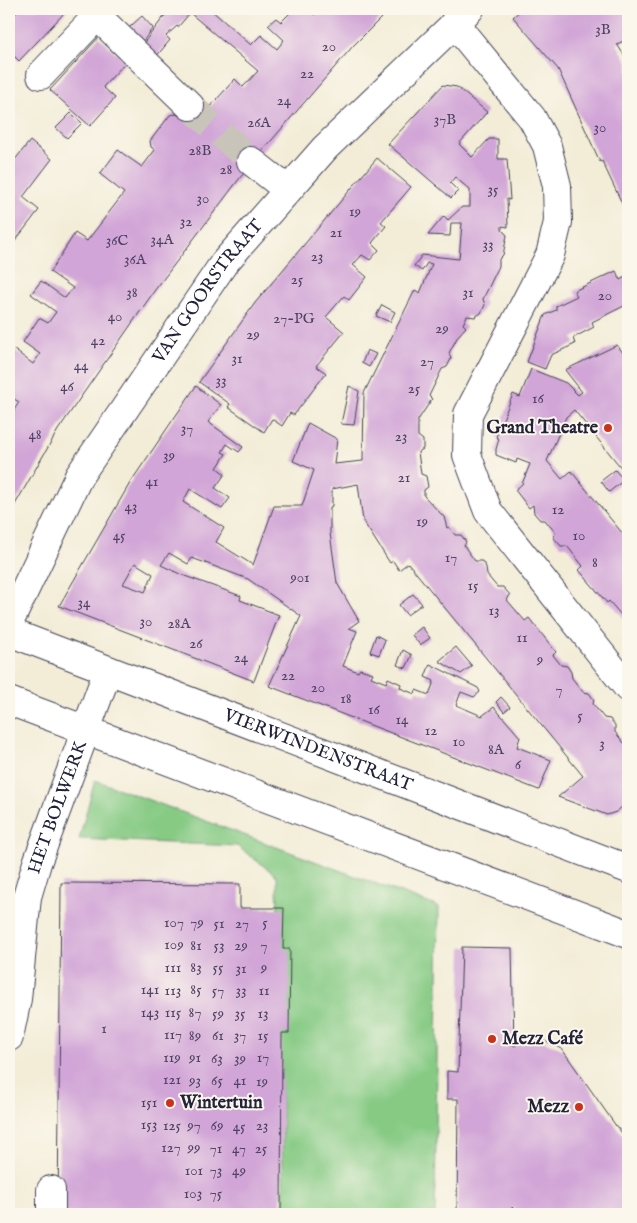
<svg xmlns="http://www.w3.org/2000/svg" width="637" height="1223" font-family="'IM FELL English',serif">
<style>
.green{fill:#86ca84;stroke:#547660}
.building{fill:#d1a5d7;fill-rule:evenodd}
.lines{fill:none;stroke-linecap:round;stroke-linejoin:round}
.minor-tunnel{stroke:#c9c4b9;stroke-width:28;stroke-dasharray:28 14;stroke-linecap:butt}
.minor-casing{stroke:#414053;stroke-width:30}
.minor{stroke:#fff;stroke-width:28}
.poi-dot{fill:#c8321e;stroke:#fbf7ec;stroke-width:2}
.labels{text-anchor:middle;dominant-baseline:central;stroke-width:4;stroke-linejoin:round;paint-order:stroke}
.number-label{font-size:15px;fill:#4e4362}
.street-label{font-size:18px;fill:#22223b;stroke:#fbf7ec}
.poi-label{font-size:18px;font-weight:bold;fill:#22223b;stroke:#fbf7ec;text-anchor:end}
</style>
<rect width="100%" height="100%" fill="#fbf7ec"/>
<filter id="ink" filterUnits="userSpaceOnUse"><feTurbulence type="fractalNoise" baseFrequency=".02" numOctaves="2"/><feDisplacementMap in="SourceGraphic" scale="10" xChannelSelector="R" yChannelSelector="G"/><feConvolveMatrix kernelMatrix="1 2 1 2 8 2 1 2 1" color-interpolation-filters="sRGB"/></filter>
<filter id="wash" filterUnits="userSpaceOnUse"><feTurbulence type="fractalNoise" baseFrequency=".0096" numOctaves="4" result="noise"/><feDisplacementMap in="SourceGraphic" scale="20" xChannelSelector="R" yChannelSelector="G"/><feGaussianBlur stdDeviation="1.12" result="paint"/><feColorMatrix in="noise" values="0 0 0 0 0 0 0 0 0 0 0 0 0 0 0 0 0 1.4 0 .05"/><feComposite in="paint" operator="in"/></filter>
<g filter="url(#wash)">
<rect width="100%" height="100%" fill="#f3edd8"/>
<!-- green -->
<polygon class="green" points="95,780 439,907 435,1214 284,1214 277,876 237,846 79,839"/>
<g id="blocks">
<!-- building -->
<g class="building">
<polygon points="20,9 68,9 19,61 9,51 9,20"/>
<polygon points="170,9 210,9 251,45 261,35 277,49 284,40 268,25 276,18 281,22 294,9 308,9 314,15 320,9 390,9 353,46 246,170 155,290 58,430 13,508 9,506 9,418 19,402 9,396 9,355 13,349 33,364 40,354 23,342 39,318 48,323 56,312 31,294 41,281 65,298 73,288 50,272 75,233 87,241 124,193 100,174 118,150 142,167 155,150 151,147 150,141 170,115 176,114 181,117 196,97 208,109 235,79 243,87 258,71 190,13 178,27 177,26 166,36 170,40 155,58 142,45"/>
<polygon points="522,9 628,9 628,39 617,44 628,62 628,109 624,111 628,120 628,216 602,161 600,162 558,69 513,17"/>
<polygon points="142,16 153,28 139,46 123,33"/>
<polygon points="99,37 126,62 103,87 115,98 90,126 50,90"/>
<path d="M 443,85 L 457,87 L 487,112 L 459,144 L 472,157 L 489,139 L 498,139 L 498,159 L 507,159 L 510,200 L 507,199 L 508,227 L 502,226 L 502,230 L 507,235 L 503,255 L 499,259 L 499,266 L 483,299 L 485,305 L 481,313 L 475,317 L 467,316 L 463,324 L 466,327 L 458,336 L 449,353 L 451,359 L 447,367 L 442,369 L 429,396 L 432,399 L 418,420 L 418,436 L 423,440 L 423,449 L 418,452 L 421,474 L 426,476 L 428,487 L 424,490 L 424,496 L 444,517 L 447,528 L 449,527 L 455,535 L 461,535 L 466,542 L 464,546 L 475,561 L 482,561 L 486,567 L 487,575 L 497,587 L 503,587 L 510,595 L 507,600 L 525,621 L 529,618 L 556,652 L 553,655 L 561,665 L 567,666 L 571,672 L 572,678 L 583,692 L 589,693 L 594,700 L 593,704 L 604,718 L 610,719 L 615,725 L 615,732 L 624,743 L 628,739 L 628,802 L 616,812 L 607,815 L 558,797 L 583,776 L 408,563 L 399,570 L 393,561 L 390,563 L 363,521 L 358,484 L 332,489 L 332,506 L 330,507 L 330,533 L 337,583 L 359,621 L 349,628 L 357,631 L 343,666 L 358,672 L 360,669 L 373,673 L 371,677 L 386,683 L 388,678 L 401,684 L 400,688 L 415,694 L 416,690 L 429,695 L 434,681 L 425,677 L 430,664 L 478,688 L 480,692 L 474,697 L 461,692 L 456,705 L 482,716 L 494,707 L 520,737 L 517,747 L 551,760 L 539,790 L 269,686 L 301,616 L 248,579 L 192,558 L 188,564 L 169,553 L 161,565 L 182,575 L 241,596 L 240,600 L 279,615 L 254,681 L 59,606 L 130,483 L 196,386 L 221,405 L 208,422 L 243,447 L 239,452 L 227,444 L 222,452 L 226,454 L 217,468 L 225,474 L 215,488 L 230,498 L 222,509 L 190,489 L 183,502 L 224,528 L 216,542 L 253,565 L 274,506 L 302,506 L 314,470 L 293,461 L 308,423 L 337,439 L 334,464 L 363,461 L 364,393 L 415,290 L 420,293 L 432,264 L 427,263 L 422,271 L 414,266 L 422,255 L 459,259 L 462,223 L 451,223 L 450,236 L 428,235 L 444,216 L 448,220 L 462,207 L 470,207 L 470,190 L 455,177 L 450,183 L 458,191 L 451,198 L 388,144 ZM 135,563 L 153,574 L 145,592 L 123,584 Z"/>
<polygon points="71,113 82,123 67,138 56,128"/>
<polygon points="30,141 52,159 23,197 39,210 9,249 9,167"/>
<polygon points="377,158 411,187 381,222 386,226 372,243 379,250 370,260 362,255 353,265 367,277 349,300 344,296 326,317 344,332 316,366 326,373 294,415 290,413 282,426 272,419 264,432 228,407 230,404 199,382 255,303"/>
<polygon points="616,271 620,280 627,276 628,279 628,304 592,322 594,327 573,338 575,344 551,355 545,369 527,362 545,315 556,310 556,306 577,296 574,291"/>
<polygon points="382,305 395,312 390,322 376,316"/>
<polygon points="617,345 624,354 628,350 628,476 574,410 566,417 547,461 562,479 571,471 628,540 628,623 609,601 607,603 579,570 583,566 567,546 561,546 554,538 555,532 545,520 540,520 534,513 533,505 529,508 515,490 522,484 530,464 517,459 516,463 496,455 496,449 499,439 496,437 513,394 520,397 531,369 566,383 578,395 582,392 565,370"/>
<polygon points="367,350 376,354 369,367 362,363"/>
<polygon points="349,386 359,391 354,425 341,424"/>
<polygon points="615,470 624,480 609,492 601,481"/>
<polygon points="413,594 422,604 407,615 399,605"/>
<polygon points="422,627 430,638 420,645 412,635"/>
<polygon points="376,635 385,640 379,655 370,652"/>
<polygon points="456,647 472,666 461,674 439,661"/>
<polygon points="403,650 412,655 406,668 397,665"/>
<polygon points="501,697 510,707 504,712 496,702"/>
<polygon points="61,883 240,884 240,908 284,908 283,949 290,949 289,1033 282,1033 281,1214 58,1213"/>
<polygon points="462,947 512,948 514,1046 525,1041 535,1040 544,1041 562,1049 616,1126 628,1140 628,1214 519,1214 512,1207 512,1214 457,1214 458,1099 447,1099 447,1071 458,1072"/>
</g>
</g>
</g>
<g filter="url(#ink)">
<use href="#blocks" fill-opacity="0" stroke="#414053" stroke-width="1"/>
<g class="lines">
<!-- minor-tunnel -->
<polyline class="minor-tunnel" points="190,106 251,161"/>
<defs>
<g id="minor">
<polyline points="454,23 532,118 547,146 557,186 558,222 550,255 468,414 467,455 488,511 628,688"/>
<polyline points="41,75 97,16 190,106"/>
<polyline points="251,161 288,190"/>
<path id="s1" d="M 9,623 L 79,476 L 224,263 L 325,148 L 470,9"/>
<path id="s2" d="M 9,632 L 628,869"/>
<polyline points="9,701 628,934"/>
<path id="s3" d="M 9,1037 L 17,999 L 27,897 L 37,863 L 108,670"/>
<polyline points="51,1214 51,1190"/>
</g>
</defs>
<!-- minor casing -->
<use href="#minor" class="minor-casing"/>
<!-- minor -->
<use href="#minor" class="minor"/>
</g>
</g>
<!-- markers -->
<g class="poi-dot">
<circle cx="608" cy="428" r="5"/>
<circle cx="492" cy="1039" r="5"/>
<circle cx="170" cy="1103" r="5"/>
<circle cx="579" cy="1107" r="5"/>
</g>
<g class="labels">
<!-- number labels -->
<g class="number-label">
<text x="603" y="29">3B</text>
<text x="329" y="46">20</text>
<text x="307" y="73">22</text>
<text x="284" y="100">24</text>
<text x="445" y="119">37B</text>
<text x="259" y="122">26A</text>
<text x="600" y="127">30</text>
<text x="200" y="150">28B</text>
<text x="226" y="169">28</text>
<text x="493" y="189">35</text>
<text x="203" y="198">30</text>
<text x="355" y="211">19</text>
<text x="186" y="221">32</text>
<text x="336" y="232">21</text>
<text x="162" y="239">34A</text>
<text x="117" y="240">36C</text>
<text x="488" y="244">33</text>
<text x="317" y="256">23</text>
<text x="135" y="259">36A</text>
<text x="297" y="279">25</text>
<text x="132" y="292">38</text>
<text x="468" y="292">31</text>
<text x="605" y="295">20</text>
<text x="115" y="316">40</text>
<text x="294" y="318">27-PG</text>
<text x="442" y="328">29</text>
<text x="253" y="334">29</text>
<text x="98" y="340">42</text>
<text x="237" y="358">31</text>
<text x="427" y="361">27</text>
<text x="81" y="365">44</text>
<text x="221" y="380">33</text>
<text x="67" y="386">46</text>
<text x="414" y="388">25</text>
<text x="538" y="398">16</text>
<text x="187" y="428">37</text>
<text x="35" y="434">48</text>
<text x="401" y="436">23</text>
<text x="169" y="455">39</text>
<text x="404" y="477">21</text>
<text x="152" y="481">41</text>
<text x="131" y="506">43</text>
<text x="558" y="509">12</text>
<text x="422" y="521">19</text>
<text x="119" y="535">45</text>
<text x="579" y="535">10</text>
<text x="451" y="557">17</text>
<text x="595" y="562">8</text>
<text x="300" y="577">901</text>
<text x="473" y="585">15</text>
<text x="84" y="602">34</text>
<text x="494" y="610">13</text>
<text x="146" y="621">30</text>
<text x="179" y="623">28A</text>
<text x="522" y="637">11</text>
<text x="196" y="643">26</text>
<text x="241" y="657">24</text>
<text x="540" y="659">9</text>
<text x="288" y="675">22</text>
<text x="318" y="687">20</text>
<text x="559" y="689">7</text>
<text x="346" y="698">18</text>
<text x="374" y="709">16</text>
<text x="580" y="715">5</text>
<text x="402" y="719">14</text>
<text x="431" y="730">12</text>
<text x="459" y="741">10</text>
<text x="602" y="743">3</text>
<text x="496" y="749">8A</text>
<text x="518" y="764">6</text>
<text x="174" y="922">107</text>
<text x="197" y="922">79</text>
<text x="265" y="922">5</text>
<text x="219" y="923">51</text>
<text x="242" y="923">27</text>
<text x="174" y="944">109</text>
<text x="196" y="945">81</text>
<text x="219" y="945">53</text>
<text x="241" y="945">29</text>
<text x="264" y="945">7</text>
<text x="173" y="967">111</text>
<text x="196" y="967">83</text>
<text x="218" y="967">55</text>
<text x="264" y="967">9</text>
<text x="241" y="968">31</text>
<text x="150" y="989">141</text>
<text x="196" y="989">85</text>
<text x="173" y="990">113</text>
<text x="218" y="990">57</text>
<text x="241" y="990">33</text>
<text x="264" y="990">11</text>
<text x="150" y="1012">143</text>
<text x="173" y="1012">115</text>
<text x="195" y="1012">87</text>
<text x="218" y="1013">59</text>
<text x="240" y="1013">35</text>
<text x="263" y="1013">13</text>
<text x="104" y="1028">1</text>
<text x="173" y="1034">117</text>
<text x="195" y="1035">89</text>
<text x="218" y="1035">61</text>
<text x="240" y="1035">37</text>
<text x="263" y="1035">15</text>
<text x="172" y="1057">119</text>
<text x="195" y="1057">91</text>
<text x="263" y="1057">17</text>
<text x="217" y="1058">63</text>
<text x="240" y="1058">39</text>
<text x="172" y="1079">121</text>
<text x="195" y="1080">93</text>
<text x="217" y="1080">65</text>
<text x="240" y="1080">41</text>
<text x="262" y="1081">19</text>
<text x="149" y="1102">151</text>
<text x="149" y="1124">153</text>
<text x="172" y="1125">125</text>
<text x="194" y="1125">97</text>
<text x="217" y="1125">69</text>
<text x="262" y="1125">23</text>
<text x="239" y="1126">45</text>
<text x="171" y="1147">127</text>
<text x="194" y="1147">99</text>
<text x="216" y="1148">71</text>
<text x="239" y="1148">47</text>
<text x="261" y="1148">25</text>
<text x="194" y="1170">101</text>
<text x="216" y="1170">73</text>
<text x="239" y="1170">49</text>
<text x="193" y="1193">103</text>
<text x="216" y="1193">75</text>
</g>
<!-- street labels -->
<g class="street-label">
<text stroke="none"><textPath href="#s1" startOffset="388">VAN GOORSTRAAT</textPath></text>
<text stroke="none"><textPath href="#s2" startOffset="331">VIERWINDENSTRAAT</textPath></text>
<text stroke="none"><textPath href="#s3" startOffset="236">HET BOLWERK</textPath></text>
</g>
<!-- poi labels -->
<g class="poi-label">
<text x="598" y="428">Grand Theatre</text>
<text x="502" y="1039" text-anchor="start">Mezz Café</text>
<text x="180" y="1103" text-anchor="start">Wintertuin</text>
<text x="569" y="1107">Mezz</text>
</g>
</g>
<!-- margin -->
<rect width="637" height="1223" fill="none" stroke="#fbf7ec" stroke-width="30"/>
</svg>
